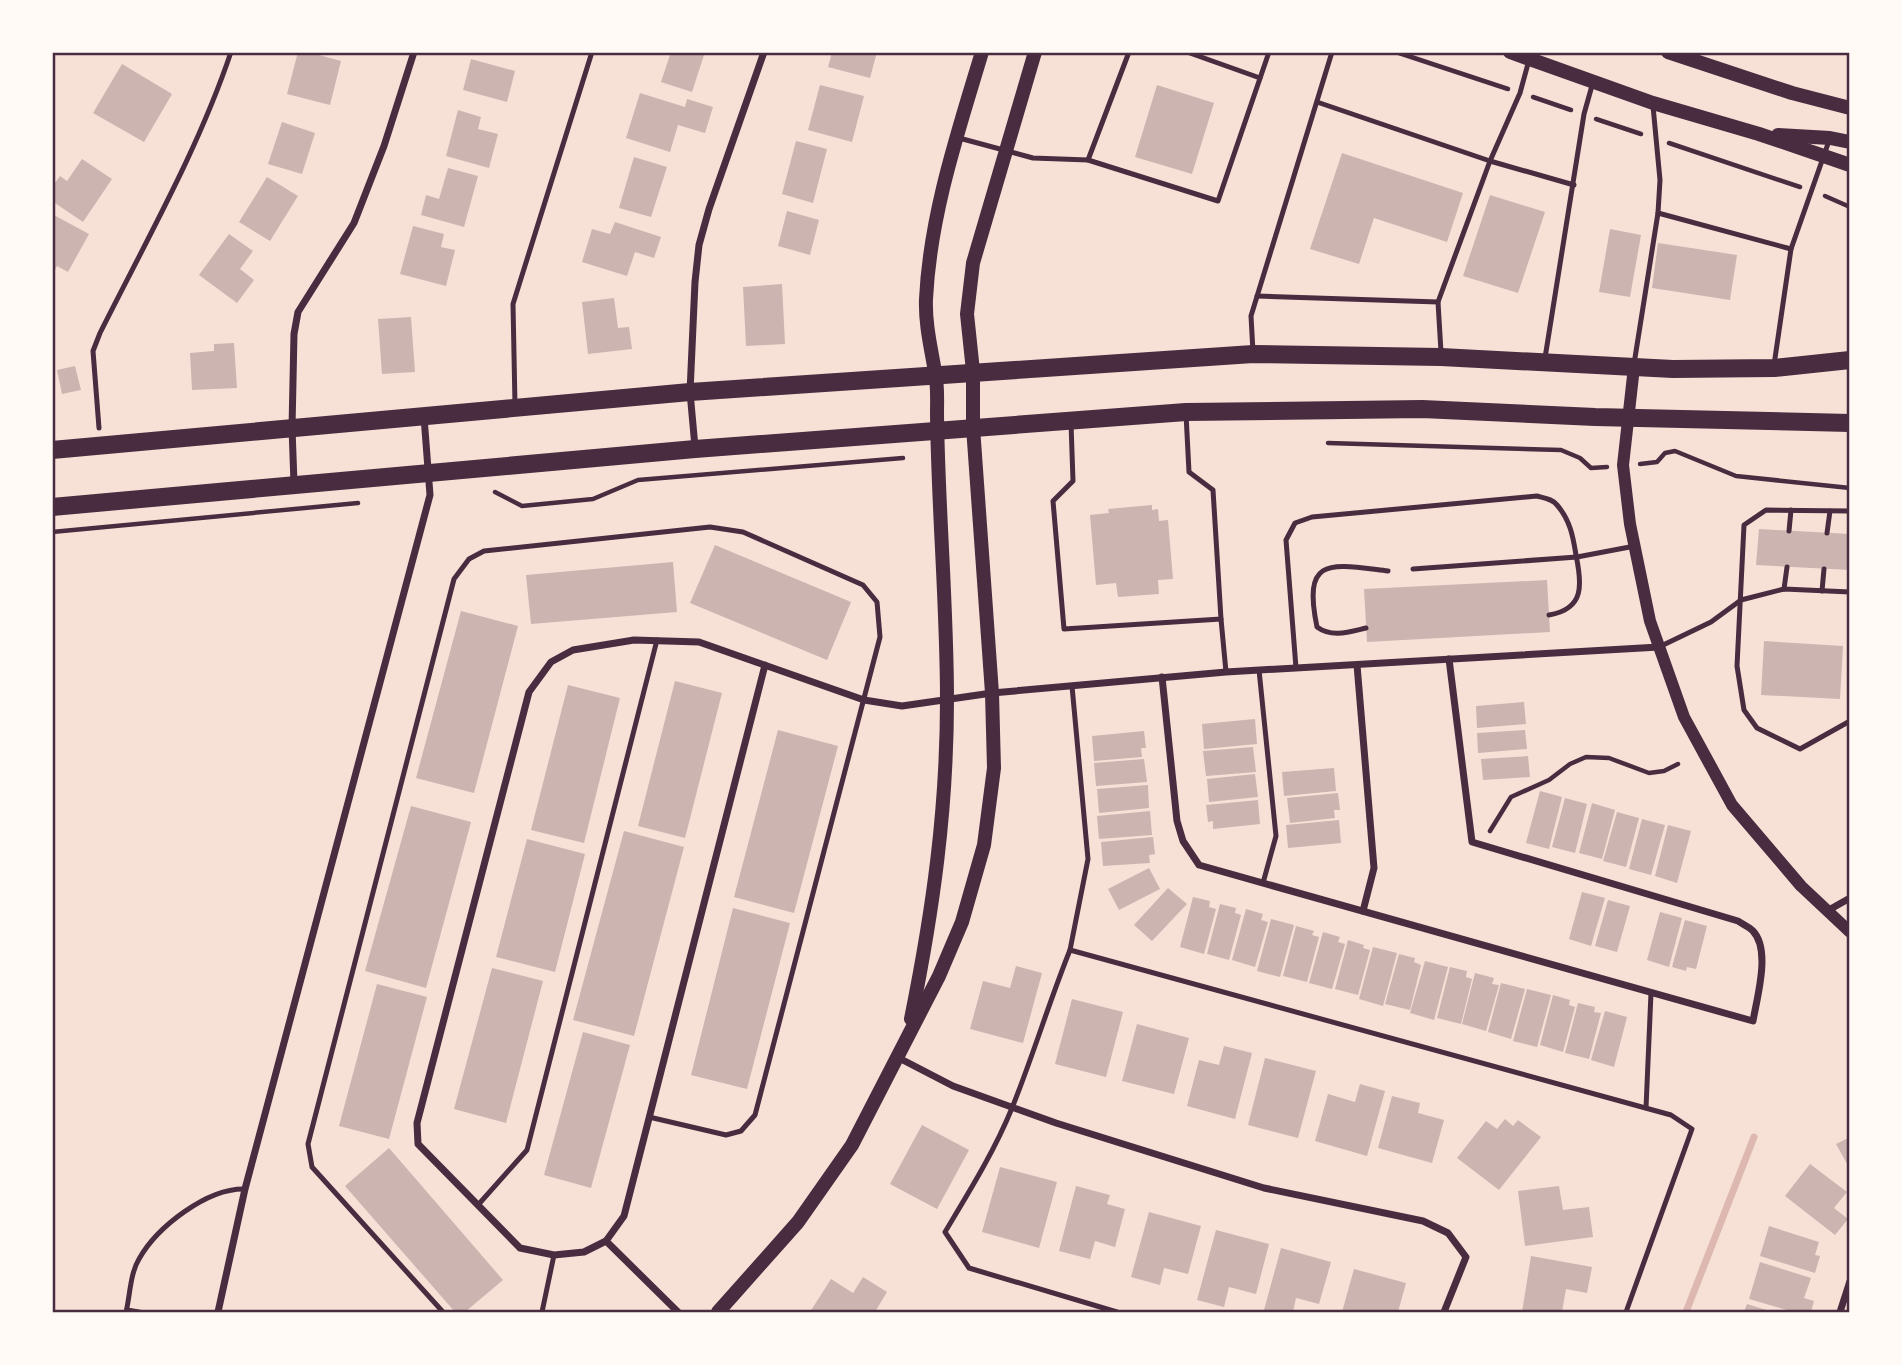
<svg xmlns="http://www.w3.org/2000/svg" width="1902" height="1365" font-family="Cabin,sans-serif">
<style>
.lines{fill:none;stroke-linecap:round;stroke-linejoin:round}
.stream{stroke:#dcb8b0;stroke-width:7}
.building{fill:#ccb4b1}
.path{stroke:#4a2c40;stroke-width:4.5}
.service{stroke:#4a2c40;stroke-width:5}
.minor{stroke:#4a2c40;stroke-width:7}
.tertiary{stroke:#4a2c40;stroke-width:12}
.secondary{stroke:#4a2c40;stroke-width:14}
.primary{stroke:#4a2c40;stroke-width:18}
.neatline{fill:none;stroke:#4a2c40;stroke-width:2.5}
</style>
<rect width="100%" height="100%" fill="#f7e1d7"/>
<g class="lines">
<!-- stream -->
<polyline class="stream" points="1686,1312 1754,1137"/>
</g>
<!-- building -->
<g class="building">
<polygon points="298,52 308,52 341,61 330,105 287,94"/>
<polygon points="671,52 705,52 692,92 661,82"/>
<polygon points="832,52 877,52 870,78 828,67"/>
<polygon points="471,59 515,71 507,102 463,90"/>
<polygon points="122,64 172,94 144,142 93,113"/>
<polygon points="820,85 864,96 852,142 808,130"/>
<polygon points="1157,85 1214,103 1192,174 1135,157"/>
<polygon points="640,93 685,107 687,99 713,107 705,133 678,125 670,152 626,138"/>
<polygon points="458,110 481,117 478,129 498,134 489,168 446,156"/>
<polygon points="282,122 315,133 302,174 268,164"/>
<polygon points="796,141 827,149 813,203 782,194"/>
<polygon points="1342,153 1463,193 1447,242 1374,218 1359,264 1310,249"/>
<polygon points="634,157 667,167 651,217 619,208"/>
<polygon points="82,159 112,179 83,222 52,201 52,187 60,176 67,181"/>
<polygon points="448,168 478,176 464,227 421,215 426,195 439,199"/>
<polygon points="267,177 298,196 270,241 239,222"/>
<polygon points="1490,195 1545,212 1518,293 1463,276"/>
<polygon points="787,211 819,220 810,255 778,246"/>
<polygon points="52,214 89,234 68,272 57,266 52,275"/>
<polygon points="615,222 661,237 654,258 635,252 627,276 582,262 592,229 610,234"/>
<polygon points="413,226 444,234 441,247 455,250 446,286 400,274"/>
<polygon points="1610,229 1641,235 1630,297 1599,292"/>
<polygon points="229,234 253,251 240,269 254,280 237,303 199,275"/>
<polygon points="1658,243 1737,255 1730,300 1652,288"/>
<polygon points="782,284 785,344 746,346 743,287"/>
<polygon points="614,298 618,328 629,327 632,349 588,354 582,302"/>
<polygon points="411,317 415,372 382,374 378,319"/>
<polygon points="234,343 237,388 192,390 190,353 214,351 214,344"/>
<polygon points="75,366 81,390 62,394 57,370"/>
<polygon points="1152,505 1152,510 1158,509 1159,521 1168,520 1173,579 1158,580 1159,594 1118,597 1116,583 1096,585 1090,515 1109,513 1108,509"/>
<polygon points="1759,529 1850,534 1850,570 1756,565"/>
<polygon points="715,545 851,602 827,660 690,603"/>
<polygon points="673,562 677,612 531,624 526,575"/>
<polygon points="1547,580 1550,632 1367,642 1364,589"/>
<polygon points="461,611 518,626 474,793 416,778"/>
<polygon points="1764,641 1843,646 1840,699 1761,695"/>
<polygon points="675,681 722,693 685,838 638,826"/>
<polygon points="568,685 620,698 584,843 531,830"/>
<polygon points="1524,702 1526,724 1477,728 1476,706"/>
<polygon points="1255,719 1257,744 1204,749 1202,724"/>
<polygon points="778,730 838,746 794,913 734,897"/>
<polygon points="1525,730 1527,749 1478,753 1477,733"/>
<polygon points="1144,731 1146,748 1141,748 1142,757 1094,761 1092,736"/>
<polygon points="1253,747 1256,772 1206,776 1203,751"/>
<polygon points="1528,756 1530,777 1483,780 1481,759"/>
<polygon points="1144,759 1147,782 1096,786 1094,763"/>
<polygon points="1334,768 1336,791 1284,796 1282,772"/>
<polygon points="1255,774 1258,797 1209,802 1207,779"/>
<polygon points="1148,785 1149,808 1099,813 1097,789"/>
<polygon points="1540,791 1562,797 1549,849 1526,843"/>
<polygon points="1338,793 1340,810 1334,810 1335,818 1290,823 1287,798"/>
<polygon points="1565,798 1587,804 1575,853 1552,847"/>
<polygon points="1258,800 1260,824 1213,829 1213,821 1208,822 1206,805"/>
<polygon points="1592,803 1615,810 1602,859 1579,853"/>
<polygon points="411,806 471,822 426,988 365,971"/>
<polygon points="1150,811 1152,835 1099,839 1097,816"/>
<polygon points="1617,812 1639,818 1626,867 1603,861"/>
<polygon points="1642,819 1665,825 1651,875 1629,869"/>
<polygon points="1339,820 1341,843 1288,848 1286,825"/>
<polygon points="1668,825 1691,831 1677,883 1655,876"/>
<polygon points="624,831 684,847 634,1036 573,1020"/>
<polygon points="1153,837 1155,854 1149,855 1150,863 1103,866 1101,842"/>
<polygon points="527,839 585,854 555,972 496,957"/>
<polygon points="1149,868 1160,889 1119,910 1108,889"/>
<polygon points="1168,888 1187,904 1152,941 1134,925"/>
<polygon points="1582,892 1605,898 1591,946 1569,939"/>
<polygon points="1193,897 1210,901 1209,907 1216,909 1204,954 1180,947"/>
<polygon points="1608,900 1630,906 1617,952 1595,946"/>
<polygon points="1220,904 1236,908 1235,913 1241,915 1229,960 1207,954"/>
<polygon points="733,908 790,923 747,1089 691,1075"/>
<polygon points="1246,909 1263,914 1261,920 1268,922 1255,967 1232,960"/>
<polygon points="1660,912 1682,918 1669,967 1647,960"/>
<polygon points="1271,919 1294,925 1280,977 1257,971"/>
<polygon points="1685,920 1707,926 1696,969 1687,967 1686,971 1672,967"/>
<polygon points="1296,926 1314,931 1312,935 1319,937 1307,982 1283,976"/>
<polygon points="1323,932 1340,937 1338,942 1345,944 1332,989 1309,983"/>
<polygon points="1348,940 1364,945 1363,948 1370,950 1358,995 1335,989"/>
<polygon points="1373,947 1397,953 1383,1006 1359,999"/>
<polygon points="1399,954 1415,958 1414,962 1421,965 1410,1010 1385,1004"/>
<polygon points="1425,961 1448,967 1434,1020 1410,1013"/>
<polygon points="1016,966 1042,973 1023,1043 970,1029 983,981 1010,988"/>
<polygon points="1450,967 1467,971 1466,977 1472,979 1461,1024 1437,1018"/>
<polygon points="492,968 543,981 506,1123 454,1109"/>
<polygon points="1475,973 1494,978 1492,984 1499,985 1486,1031 1462,1024"/>
<polygon points="1501,983 1525,989 1511,1039 1488,1032"/>
<polygon points="377,984 427,997 389,1139 339,1126"/>
<polygon points="1527,989 1551,995 1537,1047 1513,1041"/>
<polygon points="1553,995 1570,1000 1569,1005 1575,1007 1563,1052 1540,1045"/>
<polygon points="1072,999 1123,1012 1106,1077 1055,1064"/>
<polygon points="1578,1003 1595,1007 1594,1012 1601,1013 1589,1059 1565,1053"/>
<polygon points="1605,1011 1627,1017 1614,1067 1591,1060"/>
<polygon points="1137,1024 1189,1038 1174,1094 1122,1081"/>
<polygon points="583,1032 630,1045 591,1188 544,1175"/>
<polygon points="1224,1046 1252,1053 1235,1119 1187,1106 1199,1060 1219,1065"/>
<polygon points="1265,1058 1316,1071 1298,1138 1248,1125"/>
<polygon points="1360,1084 1385,1091 1367,1156 1315,1141 1328,1094 1355,1102"/>
<polygon points="1392,1096 1420,1103 1418,1113 1444,1120 1432,1163 1378,1148"/>
<polygon points="1505,1119 1513,1126 1518,1120 1541,1137 1499,1190 1457,1158 1486,1121 1497,1129"/>
<polygon points="922,1125 969,1150 937,1209 890,1184"/>
<polygon points="1850,1137 1850,1169 1836,1144"/>
<polygon points="389,1148 503,1280 465,1312 455,1312 345,1186"/>
<polygon points="1810,1164 1847,1192 1834,1208 1848,1219 1835,1235 1785,1196"/>
<polygon points="1000,1167 1057,1182 1039,1248 982,1232"/>
<polygon points="1076,1186 1110,1195 1107,1204 1125,1209 1115,1247 1095,1241 1090,1259 1059,1251"/>
<polygon points="1559,1186 1563,1210 1589,1207 1593,1237 1525,1246 1518,1191"/>
<polygon points="1149,1212 1201,1226 1188,1274 1164,1268 1160,1285 1131,1277"/>
<polygon points="1769,1226 1819,1242 1815,1255 1820,1256 1815,1273 1760,1256"/>
<polygon points="1216,1230 1269,1244 1256,1294 1229,1287 1224,1307 1197,1300"/>
<polygon points="1281,1248 1331,1262 1319,1304 1296,1298 1293,1312 1264,1310"/>
<polygon points="1531,1256 1592,1267 1587,1293 1566,1289 1562,1312 1522,1312"/>
<polygon points="1760,1262 1811,1278 1804,1298 1814,1301 1811,1312 1794,1312 1749,1299"/>
<polygon points="1354,1269 1406,1283 1398,1312 1342,1312"/>
<polygon points="863,1277 887,1292 875,1312 810,1312 831,1279 853,1293"/>
<polygon points="1747,1304 1773,1312 1744,1312"/>
</g>
<g class="lines">
<!-- path -->
<g class="path">
<polyline points="1396,52 1508,89"/>
<polyline points="1533,97 1571,110"/>
<polyline points="1596,119 1641,134"/>
<polyline points="1669,143 1800,187"/>
<polyline points="1825,196 1850,207"/>
<polyline points="1328,443 1561,450 1580,458 1591,468 1607,467"/>
<polyline points="1640,464 1657,462 1665,453 1675,451 1736,476 1850,488"/>
<polyline points="495,492 522,506 593,499 638,480 903,458"/>
<polyline points="52,532 358,503"/>
<polyline points="1490,831 1511,797 1549,780 1570,764 1586,757 1609,758 1649,773 1664,771 1678,764"/>
</g>
<!-- service -->
<g class="service">
<polyline points="1187,52 1260,78"/>
<polyline points="1317,102 1490,161 1574,185"/>
<polyline points="959,138 1033,158 1088,160 1218,201 1269,52"/>
<polyline points="1088,160 1129,52"/>
<polyline points="1658,213 1791,249"/>
<polyline points="1257,296 1438,302 1441,352"/>
<polyline points="1438,302 1490,161 1520,93 1529,60"/>
<polyline points="1253,352 1251,316 1332,52"/>
<polyline points="1545,358 1584,114 1593,82"/>
<polyline points="1634,364 1658,213 1660,180 1653,106"/>
<polyline points="1774,365 1791,249 1830,138"/>
<polyline points="515,405 513,304 592,52"/>
<polyline points="1071,423 1073,481 1053,501 1064,629 1221,619 1213,490 1189,472 1186,414"/>
<path d="M 99,428 L 93,351 L 100,333 C 146,241 198,150 231,52"/>
<polyline points="1850,511 1766,510 1744,525 1737,666 1744,710 1757,728 1800,749 1850,721"/>
<polyline points="1789,531 1791,510"/>
<polyline points="1827,533 1830,511"/>
<polyline points="1413,569 1577,557 1635,546"/>
<polyline points="1784,589 1787,567"/>
<polyline points="1822,591 1824,569"/>
<polyline points="1221,619 1226,672"/>
<path d="M 1366,628 C 1349,632 1332,638 1317,627 C 1302,555 1331,564 1388,571"/>
<polyline points="1659,647 1711,622 1741,600 1784,589 1850,592"/>
<path d="M 1296,668 L 1286,540 L 1295,523 L 1312,517 L 1537,496 C 1544,498 1553,499 1557,505 C 1570,520 1573,536 1576,555 C 1582,584 1585,609 1549,615"/>
<polyline points="1259,670 1276,836 1263,883"/>
<polyline points="1070,950 1088,859 1072,686"/>
<polyline points="1646,1108 1651,993"/>
<polyline points="478,1205 527,1150 657,640"/>
<polyline points="127,1310 139,1312"/>
<path d="M 126,1312 C 130,1296 130,1274 139,1259 C 157,1227 207,1188 245,1189"/>
<polyline points="443,1312 312,1167 308,1144 454,579 469,559 484,551 710,527 743,532 863,585 877,602 880,637 755,1115 741,1131 726,1135 649,1117"/>
<polyline points="542,1312 554,1255"/>
<path d="M 1117,1312 L 969,1268 L 945,1232 C 969,1192 994,1152 1012,1108 C 1033,1056 1049,1002 1070,950 L 1671,1115 L 1692,1129 L 1626,1312"/>
</g>
<!-- minor -->
<g class="minor">
<polyline points="695,447 690,392 695,282 699,245 709,209 764,52"/>
<polyline points="294,483 292,428 294,334 298,312 354,223 384,146 414,52"/>
<polyline points="765,665 624,1216 606,1241 584,1252 554,1255 520,1248 418,1144 417,1123 529,692 551,662 573,650 634,640 699,642 864,700 902,706 992,693 1226,672 1659,647"/>
<polyline points="1357,665 1374,868 1363,911"/>
<path d="M 1162,677 L 1177,821 L 1183,841 L 1199,865 L 1753,1021 C 1757,997 1771,950 1753,931 C 1749,927 1742,924 1738,921 L 1472,842 L 1449,659"/>
<polyline points="1827,911 1850,898"/>
<polyline points="897,1057 953,1086 1056,1123 1264,1188 1423,1221 1448,1233 1466,1257 1444,1312"/>
<polyline points="606,1241 678,1312"/>
<polyline points="218,1312 245,1189 430,495 424,417"/>
<polyline points="1840,1312 1850,1281"/>
</g>
<!-- tertiary -->
<polyline class="tertiary" points="1634,367 1623,465 1630,524 1650,621 1684,717 1732,805 1801,886 1850,932"/>
<!-- secondary -->
<g class="secondary">
<polyline points="1510,52 1653,103 1759,134 1850,165"/>
<polyline points="1668,52 1792,93 1850,108"/>
<polyline points="1778,135 1830,138 1850,142"/>
<path d="M 911,1019 C 933,910 947,811 947,699 C 947,604 938,509 937,414 C 937,401 938,385 935,372 C 931,348 925,324 926,299 C 930,215 958,132 982,52"/>
<polyline points="718,1312 798,1222 852,1145 939,976 962,922 984,845 994,768 992,693 973,427 973,371 967,314 973,263 1035,52"/>
</g>
<!-- primary -->
<g class="primary">
<polyline points="52,450 690,392 1253,354 1441,357 1673,369 1774,368 1850,360"/>
<polyline points="52,507 695,449 1186,412 1422,409 1595,417 1850,423"/>
</g>
</g>
<!-- border -->
<rect width="1902" height="1365" fill="none" stroke="#fffaf5" stroke-width="108"/>
<rect x="54" y="54" width="1794" height="1257" class="neatline"/>
</svg>
